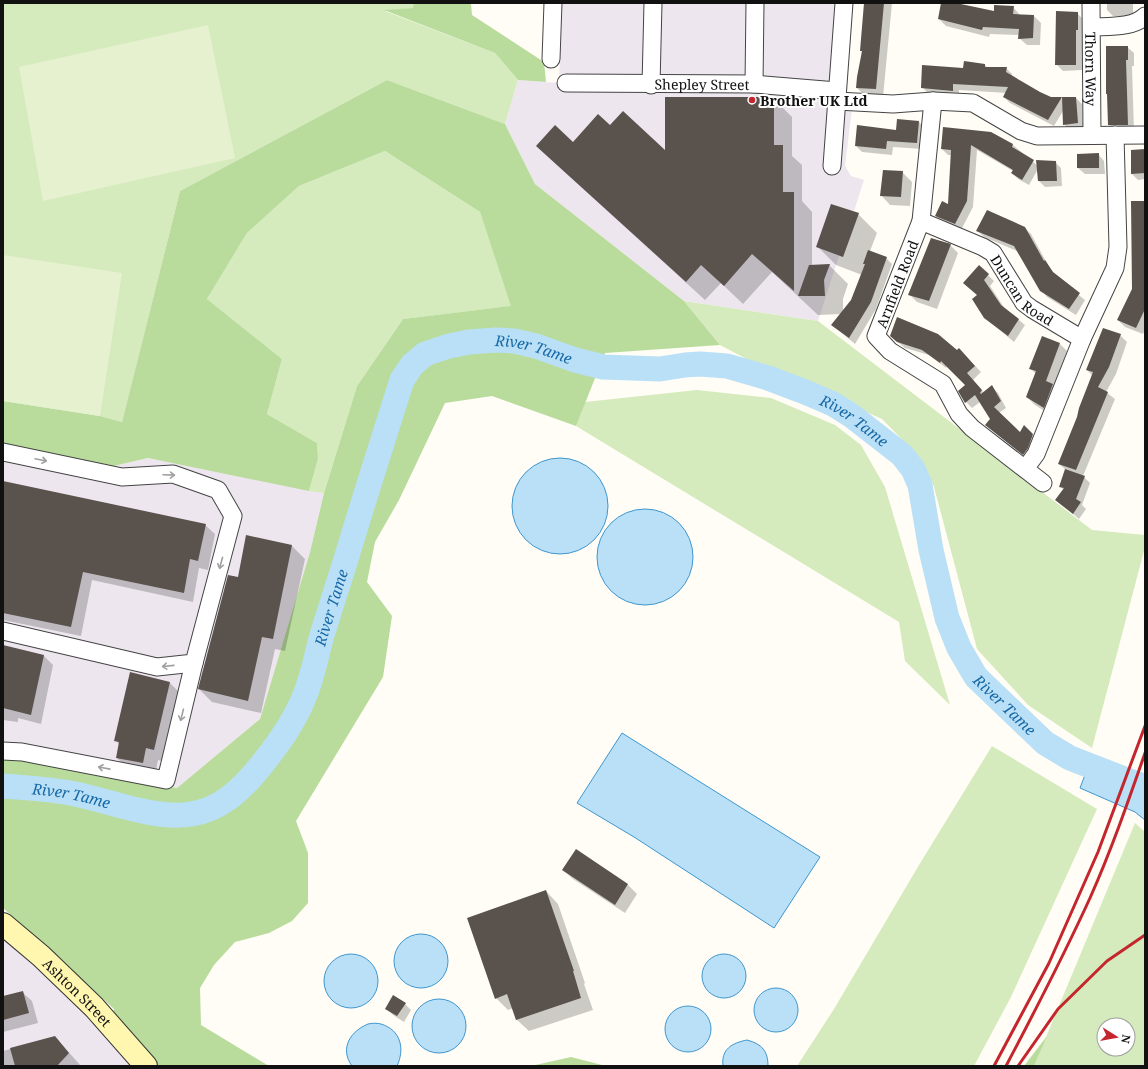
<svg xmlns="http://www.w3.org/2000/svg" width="1148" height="1069" font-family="'Noto Serif',serif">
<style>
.industrial{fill:#eee6ef}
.green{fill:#d5ebbd;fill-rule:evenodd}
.forest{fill:#b9dc9c}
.pitch{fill:#e6f2cf}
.water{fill:#b9e0f7;stroke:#3f96cf}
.shadow{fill:#0003}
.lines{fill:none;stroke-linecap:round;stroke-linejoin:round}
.river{stroke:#b9e0f7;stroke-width:25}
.building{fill:#5a524d}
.street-casing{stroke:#444;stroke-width:19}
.secondary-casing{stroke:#333;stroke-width:24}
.street{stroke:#fff;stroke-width:17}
.secondary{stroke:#fff6b0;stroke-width:22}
.rail{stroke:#c4262e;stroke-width:3}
.oneway{stroke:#a0a0a0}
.poi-dot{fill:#c4262e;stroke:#fff;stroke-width:1.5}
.labels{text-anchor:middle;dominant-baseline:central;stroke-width:4;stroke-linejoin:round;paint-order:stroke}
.street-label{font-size:14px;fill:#111;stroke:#fff}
.poi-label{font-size:14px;font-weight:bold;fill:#111;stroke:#fff;text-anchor:start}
.water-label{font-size:15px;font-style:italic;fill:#1768a6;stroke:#fff}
</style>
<rect width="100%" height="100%" fill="#fffdf5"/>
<!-- industrial -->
<g class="industrial">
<polygon points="562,3 836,3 828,107 852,109 845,166 851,176 864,180 854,211 859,213 843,257 839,256 818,321 684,301 535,184 505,124 518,80 559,83"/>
<polygon points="3,449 105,468 148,458 324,493 310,552 260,719 177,788 3,757"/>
<polygon points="3,924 146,1066 3,1066"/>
</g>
<!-- green -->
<g class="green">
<polygon points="3,3 414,3 414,8 385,11 495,53 518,80 505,124 387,80 180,191 122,422 100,416 3,401"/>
<polygon points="385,151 480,212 512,306 403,319 357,386 324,493 309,491 318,459 317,443 267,414 282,359 207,299 247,233 299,186"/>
<polygon points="684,301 818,321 1092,530 1145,535 1145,547 1092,748 1028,705 977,649 934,487 921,459 882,419 756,364 720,345"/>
<polygon points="697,390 771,398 835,425 861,445 885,487 950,705 905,661 899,622 576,426 585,402"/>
<polygon points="992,746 1097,809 1011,997 974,1066 797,1066 834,1009 919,865"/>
<path d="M 1135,823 L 1145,832 L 1145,1066 L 1034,1066 ZM 1104,1025 L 1128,1025 L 1128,1049 L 1104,1049 Z"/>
</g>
<!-- forest -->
<g class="forest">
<polygon points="414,3 471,3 472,15 544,62 546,82 518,80 495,53 384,10 413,8"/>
<polygon points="387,80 505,124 535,184 684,301 720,345 605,353 576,426 492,396 445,403 399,500 375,542 367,582 392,616 383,677 296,821 308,853 308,903 292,921 269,933 235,942 214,965 200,988 201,1025 269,1066 149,1066 111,1026 114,1009 3,908 3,757 177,788 260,719 310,552 324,493 357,386 403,319 511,306 480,212 385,151 299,186 247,233 207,299 282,359 267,414 317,443 318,459 309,491 148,458 105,468 3,448 3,401 100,416 122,422 180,191"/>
<polygon points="1047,1036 1034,1066 1024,1066"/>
<polygon points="571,1057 606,1066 531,1066"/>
</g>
<!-- pitch -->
<g class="pitch">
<polygon points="208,25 235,158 43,201 19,67"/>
<polygon points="3,255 122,273 100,416 3,401"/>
</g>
<!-- water -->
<g class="water">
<circle cx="560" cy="506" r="48"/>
<circle cx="645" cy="557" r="48"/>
<polygon points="622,733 820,857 774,928 634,837 577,803"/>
<polygon points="1091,759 1145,774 1145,820 1135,812 1080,788"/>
<circle cx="421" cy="961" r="27"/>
<circle cx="724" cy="976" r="22"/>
<circle cx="351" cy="981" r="27"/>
<circle cx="776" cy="1010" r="22"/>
<circle cx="439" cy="1026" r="27"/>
<circle cx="688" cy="1029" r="23"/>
<path d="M 368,1024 C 372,1023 378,1023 381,1024 C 401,1030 405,1049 397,1066 L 352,1066 C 339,1048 351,1031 368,1024 Z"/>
<path d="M 747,1040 C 762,1044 768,1051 768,1066 L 723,1066 C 721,1049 732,1043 747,1040 Z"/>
</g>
<!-- shadow -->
<g class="shadow">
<polygon points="865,3 892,3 883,97 865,96 857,88 863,52 861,51"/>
<polygon points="942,3 957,3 959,5 995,12 1013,7 1020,15 1034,16 1041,23 1040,45 1027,45 1019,38 1020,35 990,34 989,37 946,26 939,19"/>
<polygon points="1107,3 1133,3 1133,16 1113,16 1107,10"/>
<polygon points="1077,13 1083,19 1084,36 1082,36 1082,70 1063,71 1056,64"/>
<polygon points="1127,47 1134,53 1134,66 1132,66 1134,131 1116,131 1109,125"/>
<polygon points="985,65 988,68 1006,68 1012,74 1012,77 1050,98 1061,98 1063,100 1076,98 1082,104 1083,129 1070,131 1064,124 1063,111 1054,126 1010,103 1004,97 1007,93 959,90 959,96 929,94 922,87 964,69"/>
<polygon points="773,98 792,117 792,156 802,165 802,201 812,212 812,266 829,265 848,284 843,299 843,312 852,300 862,275 836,265 817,246 858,214 877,233 870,251 886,258 892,264 876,309 855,344 832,325 841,314 818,315 772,272 743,304 721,283 705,300 556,164 537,146 573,144 610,127 666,152"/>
<polygon points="919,122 925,128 923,149 893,147 892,155 862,152 856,146 897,132"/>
<polygon points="990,133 1013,145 1038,166 1055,162 1061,168 1062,186 1045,187 1039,181 1038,169 1029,185 1018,179 1012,173 1013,171 977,150 973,207 961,230 942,222 936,216 949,206 952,155 948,155 942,149"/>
<polygon points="1145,150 1145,179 1138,180 1132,174"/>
<polygon points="1098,154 1104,161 1105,174 1085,174 1078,168"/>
<polygon points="902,172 912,182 910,206 890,205 881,195"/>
<polygon points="1145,202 1145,329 1143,334 1125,327 1118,320 1133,290"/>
<polygon points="1025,228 1031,234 1048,265 1056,277 1085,300 1076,315 1047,297 1041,290 1017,251 984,237 978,231"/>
<polygon points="950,245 958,253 937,309 917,302 909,294"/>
<polygon points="979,266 994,281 990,286 1005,309 1025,325 1014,342 984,317 978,295"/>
<polygon points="1120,335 1127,342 1116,374 1106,392 1115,399 1083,476 1090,483 1082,505 1086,509 1079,519 1057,500 1064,490 1060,486 1066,470 1059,464 1078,417 1093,376 1087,370"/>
<polygon points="891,336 957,351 965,355 981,372 973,380 984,393 992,387 998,393 1006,408 999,413 1020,433 1032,435 1039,441 1030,460 986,425 991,419 980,402 972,408 964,400 967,385 947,366 946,368 929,355 905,348"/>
<polygon points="1060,344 1067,351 1054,387 1051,415 1035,405 1027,397 1036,374 1030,368"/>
<polygon points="3,482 205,525 215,534 208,570 199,568 193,602 92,580 81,636 3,620"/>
<polygon points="247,537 292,546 305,559 285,651 275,649 261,713 212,702 199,689 239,579"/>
<polygon points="3,646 44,656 53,665 41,724 18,718 18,722 3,720"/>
<polygon points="170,683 182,695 166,762 158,760 155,775 129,770 117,758 119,744 115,740"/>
<polygon points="576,851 628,885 637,894 625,913 573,879 563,870"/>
<polygon points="546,891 558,904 585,983 584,984 593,1010 529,1031 516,1019 513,1008 508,1010 496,998"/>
<polygon points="22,992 32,1001 38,1023 3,1032 3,997"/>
<polygon points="405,1004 411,1010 404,1022 393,1015 386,1008"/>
<polygon points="55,1037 81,1066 3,1066 3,1051"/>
</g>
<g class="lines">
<!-- river -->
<path class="river" id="s1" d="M 3,786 C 27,788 52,789 75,794 C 110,801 156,820 191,814 C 220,810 241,790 259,768 C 277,746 294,723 305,695 C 313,676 316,656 322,635 C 330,610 338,584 346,559 C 364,499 383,440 402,380 L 412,365 L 425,354 L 449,346 L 469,342 L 496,340 L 514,341 L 536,346 L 575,360 L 603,367 L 660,369 L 685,365 L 700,364 L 727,366 L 768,378 L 805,392 L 833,404 L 852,416 L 902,455 L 913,469 L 920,485 L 931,550 L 947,618 L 959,648 L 976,677 L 1045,743 L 1070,758 L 1145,787"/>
</g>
<!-- building -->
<g class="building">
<polygon points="864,3 884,3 876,89 856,88 857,77 862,51 860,51"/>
<polygon points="941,3 956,3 994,11 994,5 1014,6 1013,14 1034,15 1033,38 1018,39 1019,29 983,27 982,30 938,19"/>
<polygon points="1056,11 1078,12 1078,30 1076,30 1076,65 1055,65"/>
<polygon points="1106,46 1128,46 1128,60 1126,60 1128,125 1108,125 1107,94 1106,94"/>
<polygon points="964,61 985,64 985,67 1007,67 1006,72 1040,92 1051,97 1062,97 1048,120 1003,97 1008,87 953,84 953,91 921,88 922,65 963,68"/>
<polygon points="665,97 774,97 774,145 783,145 783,192 794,192 794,291 752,254 724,286 701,265 686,282 536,146 555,125 573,142 598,114 610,125 623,111 665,150"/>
<polygon points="1062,97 1076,97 1078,123 1063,125"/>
<polygon points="897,119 919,121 917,143 887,141 886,149 855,146 857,125 896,130"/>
<polygon points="943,127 991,132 1013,144 1012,147 1034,160 1022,180 1011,173 1013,170 971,145 967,201 955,224 935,216 942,201 948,204 951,150 941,149"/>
<polygon points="1145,149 1145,173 1131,174 1131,150"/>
<polygon points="1099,153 1099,168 1077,168 1077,154"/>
<polygon points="1036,160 1056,161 1057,181 1038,181"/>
<polygon points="883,170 903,171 901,197 880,196"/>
<polygon points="1131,201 1145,201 1145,309 1136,328 1117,320 1132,289"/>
<polygon points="831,204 859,213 843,257 816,247"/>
<polygon points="987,210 1025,227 1044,261 1045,260 1053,272 1080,293 1069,309 1040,291 1014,246 976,231"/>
<polygon points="931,238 951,244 929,301 908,295"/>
<polygon points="868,250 887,257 871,302 849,338 831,325 851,300 865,264 863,264"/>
<polygon points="830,264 824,280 825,296 798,296 809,265"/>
<polygon points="979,265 989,274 984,280 1001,305 1019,319 1008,336 984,318 972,299 977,295 963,283"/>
<polygon points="897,317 938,334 957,350 959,348 975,366 967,373 982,390 980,393 981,394 992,385 1001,401 994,407 1020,432 1024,425 1033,434 1028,448 1023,455 985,425 990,419 975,395 965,403 958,391 965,385 941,361 940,363 922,350 897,342 890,336"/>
<polygon points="1103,328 1121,334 1109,367 1098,387 1108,392 1076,470 1058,464 1077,417 1079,408 1093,372 1086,370"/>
<polygon points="1042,336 1060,343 1046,381 1053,384 1044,408 1026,397 1036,371 1029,369"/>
<polygon points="1065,469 1085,476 1076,499 1081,502 1073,514 1055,500 1064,488 1059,487"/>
<polygon points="3,481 206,524 198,561 190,559 184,593 83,572 71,627 3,613"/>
<polygon points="246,535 292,545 273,639 262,637 248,701 198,689 228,575 238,577"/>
<polygon points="3,645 44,655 31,715 3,708"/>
<polygon points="130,672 170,682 154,750 146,748 143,763 116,758 119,742 114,741"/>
<polygon points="576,849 628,884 615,905 562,870"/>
<polygon points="546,890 574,971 573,971 581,998 516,1020 507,994 495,999 467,918"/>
<polygon points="23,991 29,1013 3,1020 3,996"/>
<polygon points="393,995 406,1003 397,1016 385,1009"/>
<polygon points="55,1036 69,1053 57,1066 15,1066 10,1048"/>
</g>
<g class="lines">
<defs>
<g id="street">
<path id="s2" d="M 1091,3 L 1092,135"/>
<path d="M 1092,27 C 1108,26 1133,28 1145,16"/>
<polyline points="551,59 553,3"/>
<path id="s3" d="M 566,83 L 754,84 L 837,91"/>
<polyline points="754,84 755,3"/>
<polyline points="651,85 653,3"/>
<polyline points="837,101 893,104 933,101 973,103 1021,131 1037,136 1145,135"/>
<polyline points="933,101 921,221 876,336 890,351 943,384 959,414 972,428 1043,483"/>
<polyline points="832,166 844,3"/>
<path id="s4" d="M 921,221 L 983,247 L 993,253 L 1024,303 L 1032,309 L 1082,339"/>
<polyline points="3,452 122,477 173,474 218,490 233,516 194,663 157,667 3,631"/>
<polyline points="1025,469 1036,454 1082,339 1115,268 1118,247 1115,135"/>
<polyline points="3,751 22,752 166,780 194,663"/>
</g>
<g id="secondary">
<path id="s5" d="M 3,924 L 41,956 L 94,1007 L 146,1066"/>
</g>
</defs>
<!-- street casing -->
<use href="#street" class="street-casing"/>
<!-- secondary casing -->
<use href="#secondary" class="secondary-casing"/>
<!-- street -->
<use href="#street" class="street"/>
<!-- secondary -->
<use href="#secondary" class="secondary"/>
<!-- rail -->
<g class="rail">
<polyline points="994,1066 1049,963 1098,852 1145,726"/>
<path d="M 1006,1066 C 1035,1011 1064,955 1090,898 C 1111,851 1128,802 1145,753"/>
<polyline points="1018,1066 1058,1009 1107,961 1145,935"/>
</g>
</g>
<!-- one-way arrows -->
<defs><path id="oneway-shaft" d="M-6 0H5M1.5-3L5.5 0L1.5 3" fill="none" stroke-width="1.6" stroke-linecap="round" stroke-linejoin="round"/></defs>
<g class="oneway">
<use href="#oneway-shaft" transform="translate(41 460) rotate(12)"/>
<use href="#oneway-shaft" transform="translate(169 475) rotate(2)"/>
<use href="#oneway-shaft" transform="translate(221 563) rotate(105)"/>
<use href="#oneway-shaft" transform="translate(168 666) rotate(174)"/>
<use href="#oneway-shaft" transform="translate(182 715) rotate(104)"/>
<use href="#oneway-shaft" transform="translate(104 768) rotate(-169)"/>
</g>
<!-- markers -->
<circle class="poi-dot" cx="752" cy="100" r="4"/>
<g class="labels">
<!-- street labels -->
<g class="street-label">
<text stroke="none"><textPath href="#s2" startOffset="66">Thorn Way</textPath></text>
<text stroke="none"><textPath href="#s3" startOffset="136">Shepley Street</textPath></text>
<text transform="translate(897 284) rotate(-69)">Arnfield Road</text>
<text stroke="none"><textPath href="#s4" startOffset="127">Duncan Road</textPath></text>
<text stroke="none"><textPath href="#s5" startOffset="101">Ashton Street</textPath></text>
</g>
<!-- poi labels -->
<g class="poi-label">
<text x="760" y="100">Brother UK Ltd</text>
</g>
<!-- water labels -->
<g class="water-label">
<text stroke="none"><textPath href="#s1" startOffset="838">River Tame</textPath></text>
<text stroke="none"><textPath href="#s1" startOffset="1174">River Tame</textPath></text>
<text stroke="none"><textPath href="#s1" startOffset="453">River Tame</textPath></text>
<text stroke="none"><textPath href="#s1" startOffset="1510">River Tame</textPath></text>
<text stroke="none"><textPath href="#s1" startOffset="69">River Tame</textPath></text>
</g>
</g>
<!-- border -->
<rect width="1148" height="1069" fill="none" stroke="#111111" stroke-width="8"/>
<!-- north arrow -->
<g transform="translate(1116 1037) rotate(101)"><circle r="19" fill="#ffffff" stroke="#a0a0a0"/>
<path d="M0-3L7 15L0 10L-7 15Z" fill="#c4262e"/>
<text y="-6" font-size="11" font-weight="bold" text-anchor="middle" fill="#111111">N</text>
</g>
</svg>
